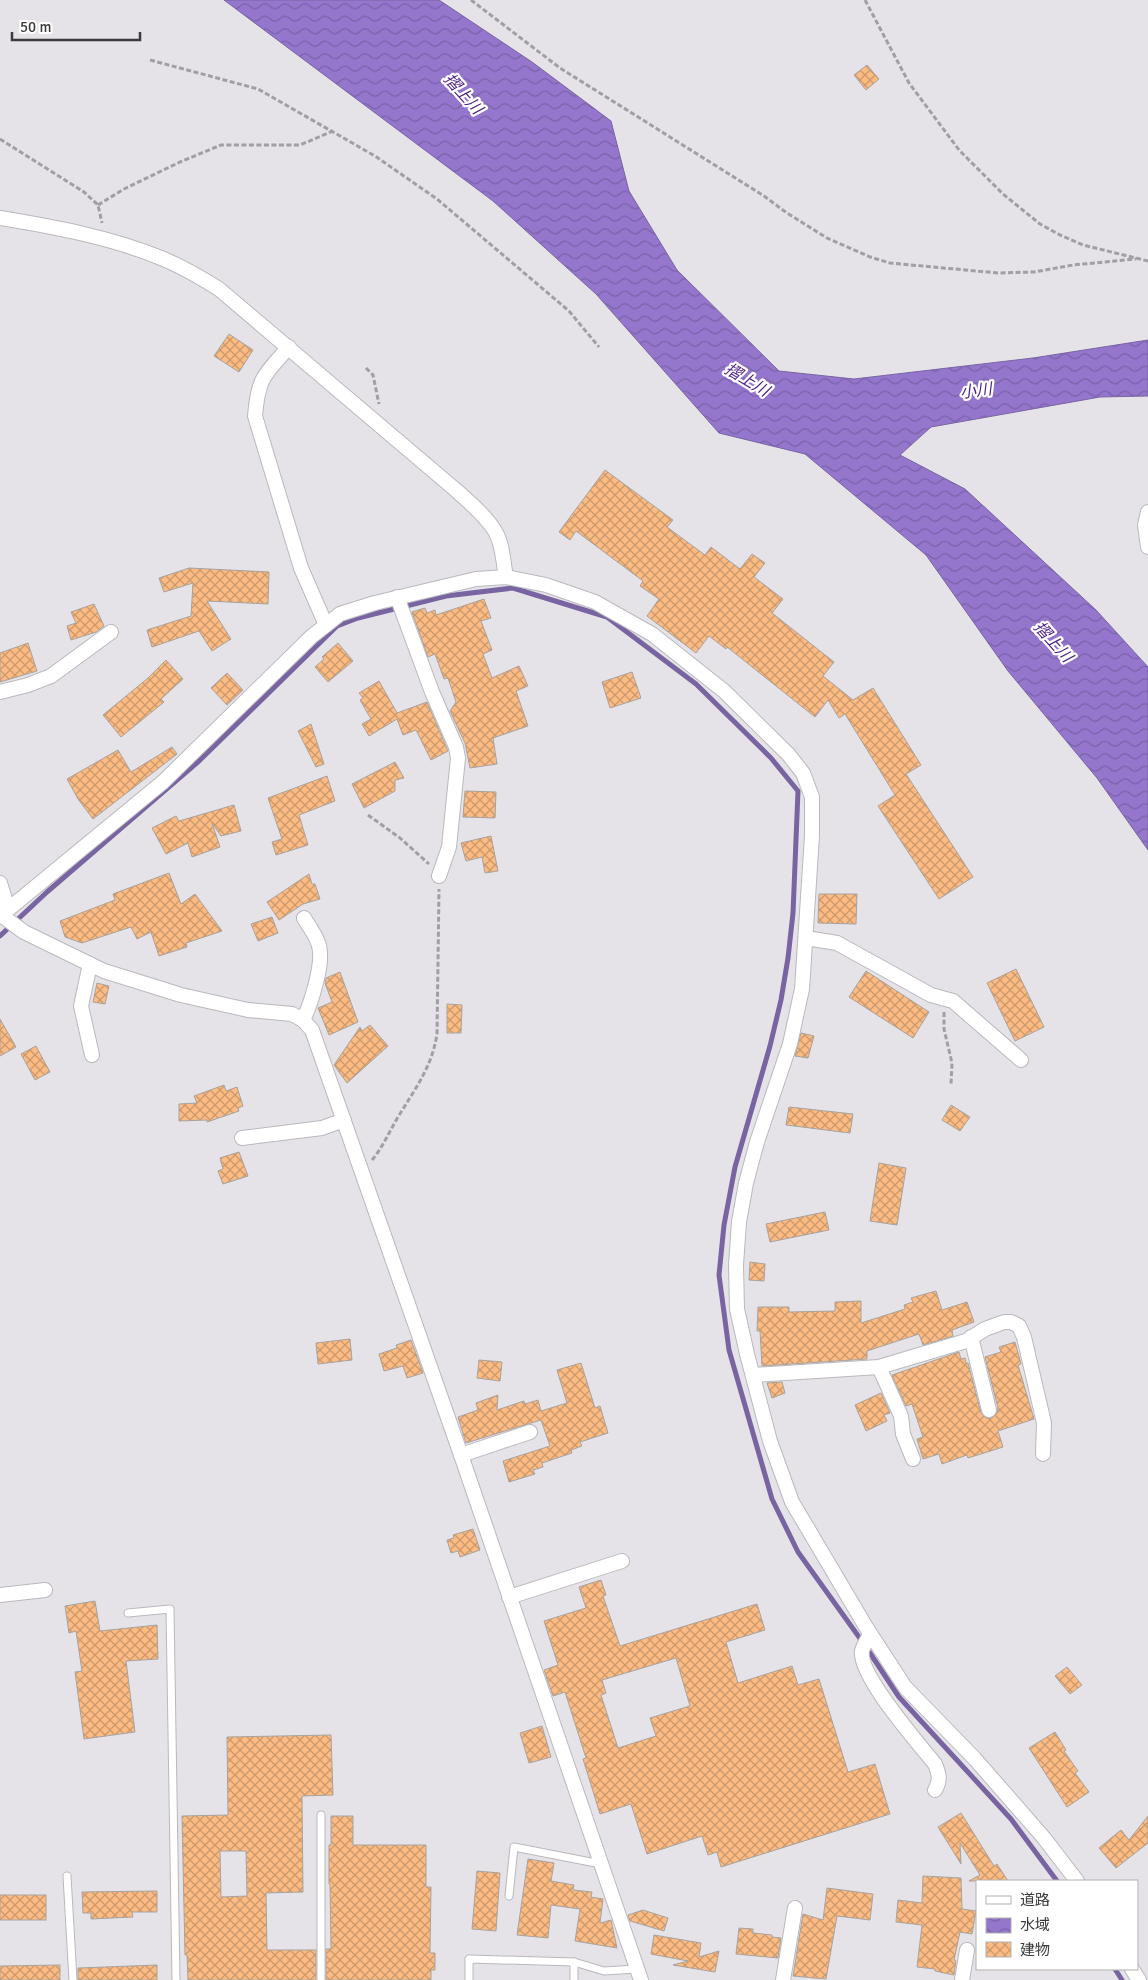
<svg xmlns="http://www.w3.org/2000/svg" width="1148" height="1980" font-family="Signika,'Noto Sans JP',sans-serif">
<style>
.water{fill:url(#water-waves);stroke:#7964a2}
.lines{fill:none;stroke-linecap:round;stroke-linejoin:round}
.stream{stroke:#7964a2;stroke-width:5}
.building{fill:url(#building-cross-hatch);stroke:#a7a3a0;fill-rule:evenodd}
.lane-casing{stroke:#bab8bd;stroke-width:9}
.street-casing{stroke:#bab8bd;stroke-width:16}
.path{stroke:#a09fa3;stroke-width:3;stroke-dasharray:5 2.5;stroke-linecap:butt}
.lane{stroke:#fff;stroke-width:7}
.street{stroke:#fff;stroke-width:14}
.labels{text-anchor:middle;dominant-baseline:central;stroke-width:4.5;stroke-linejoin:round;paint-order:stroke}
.water-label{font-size:16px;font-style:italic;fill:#4e2087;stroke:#fff}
</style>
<defs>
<pattern id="water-waves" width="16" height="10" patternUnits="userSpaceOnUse" patternTransform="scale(1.25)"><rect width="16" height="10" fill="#9476cd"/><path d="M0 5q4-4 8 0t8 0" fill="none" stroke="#7a62a8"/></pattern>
<pattern id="building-cross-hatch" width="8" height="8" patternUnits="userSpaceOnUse" patternTransform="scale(1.25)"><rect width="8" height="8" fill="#fbbb82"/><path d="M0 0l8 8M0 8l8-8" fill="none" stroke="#cc996c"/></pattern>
</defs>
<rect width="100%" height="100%" fill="#e5e3e8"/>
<!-- water -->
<polygon class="water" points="224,0 439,0 532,62 611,121 629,191 677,270 779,371 854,379 1033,358 1148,340 1148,396 1100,397 931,427 900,455 965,489 1096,610 1148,667 1148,850 1097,778 1008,671 926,555 805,454 719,433 596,294 493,201"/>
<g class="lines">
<!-- stream -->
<g class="stream">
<polyline points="0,936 47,892 199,761 337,626 358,618 446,596 513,588 607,617 696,684 771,758 798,791 793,913 788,958 781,1000 770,1046 735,1167 724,1225 719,1275 729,1350 772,1499 798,1552 864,1644 899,1697 1011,1819 1057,1881"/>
<polyline points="1115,1969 1122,1980"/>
</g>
</g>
<!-- building -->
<g class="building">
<polygon points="867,65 879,79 866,90 854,75"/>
<polygon points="229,334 253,350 239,372 214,356"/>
<polygon points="605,470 673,520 667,527 705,555 711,547 740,569 752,554 765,563 754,577 783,599 772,613 834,662 823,676 853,700 873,688 921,765 906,774 973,877 939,899 878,806 895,795 845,714 839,718 828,700 815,717 727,647 726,649 709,636 696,653 647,616 659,599 640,586 643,581 576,531 570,540 559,532"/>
<polygon points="189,568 269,572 268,604 207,601 231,639 212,651 199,631 152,647 147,630 191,616 193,583 164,592 159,578"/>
<polygon points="484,599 491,618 481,621 492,650 483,654 492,678 519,666 528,686 516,691 528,726 493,738 497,764 470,768 465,743 450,711 456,702 448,678 444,679 435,654 428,657 412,612 425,608 427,613 435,610 436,615"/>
<polygon points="94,604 104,626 96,632 71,640 67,626 76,623 71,612"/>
<polygon points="28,643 37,671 0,682 0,653"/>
<polygon points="338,643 353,661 328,682 315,667 324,659 322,657"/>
<polygon points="166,660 183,679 161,699 164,702 121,737 103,715 148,678"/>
<polygon points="632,672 641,698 610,708 602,682"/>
<polygon points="227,673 243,690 227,705 211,688"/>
<polygon points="379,681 397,713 427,702 448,751 431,760 416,730 403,735 397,719 369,736 362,724 371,719 360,700 363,698 359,693"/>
<polygon points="311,724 324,764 316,767 298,731"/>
<polygon points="172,747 177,754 93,819 78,799 67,779 118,750 131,772"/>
<polygon points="395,762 404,778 395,780 395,791 364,808 352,784"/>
<polygon points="327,776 335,801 299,815 308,845 276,855 272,842 282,839 268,798"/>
<polygon points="465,791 496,792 495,818 463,817"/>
<polygon points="234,805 241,831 221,836 212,823 220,847 192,857 188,843 166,854 152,828 176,816 179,821"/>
<polygon points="491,836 498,871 485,873 482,857 466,861 461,843"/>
<polygon points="169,873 181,904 195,894 222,931 186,943 187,947 159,956 151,932 137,939 131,927 82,943 65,937 60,921 115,900 113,894"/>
<polygon points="309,874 312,884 315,884 320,899 303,904 279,920 267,902"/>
<polygon points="819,894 857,894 856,924 818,923"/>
<polygon points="272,917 278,933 258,941 251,924"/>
<polygon points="1016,969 1044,1027 1015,1041 987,983"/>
<polygon points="866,971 929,1012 913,1038 849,997"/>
<polygon points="340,972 358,1022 329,1035 318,1008 332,1002 325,983 326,978"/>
<polygon points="97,983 109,986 105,1004 93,1002"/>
<polygon points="447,1004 462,1005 461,1033 447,1033"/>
<polygon points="0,1019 16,1047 0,1056"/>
<polygon points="370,1025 388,1046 347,1083 334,1065 360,1027 362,1031"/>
<polygon points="801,1033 814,1036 808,1058 795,1056"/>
<polygon points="36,1046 50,1072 35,1080 21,1054"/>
<polygon points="224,1085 226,1091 237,1087 243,1106 238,1108 239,1111 207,1122 207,1120 179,1121 179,1104 197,1103 194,1096"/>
<polygon points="951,1105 970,1117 960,1131 942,1120"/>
<polygon points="789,1107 853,1114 850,1133 786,1125"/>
<polygon points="239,1152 248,1176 223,1184 218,1171 223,1169 220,1158"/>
<polygon points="879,1163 906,1168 897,1225 870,1221"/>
<polygon points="825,1212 829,1230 770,1242 766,1224"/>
<polygon points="750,1262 765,1264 764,1281 749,1280"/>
<polygon points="936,1291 942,1310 967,1302 974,1322 952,1330 953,1336 923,1345 919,1334 867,1351 867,1359 762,1366 760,1331 757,1331 758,1307 789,1307 789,1312 835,1311 835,1302 861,1301 861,1323 905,1309 904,1305 913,1302 911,1298"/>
<polygon points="350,1339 352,1360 318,1364 316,1343"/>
<polygon points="411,1340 423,1373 407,1378 403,1366 384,1371 379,1354 397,1348 396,1345"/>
<polygon points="1015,1342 1021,1364 1018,1365 1034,1419 998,1431 1003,1447 968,1458 967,1455 942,1464 939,1454 923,1459 917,1439 923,1437 912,1404 906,1406 892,1375 959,1352 961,1359 965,1358 966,1363 968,1363 981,1413 986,1418 992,1418 997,1413 998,1408 985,1357 1001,1352 999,1347"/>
<polygon points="479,1360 502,1362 500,1381 477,1378"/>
<polygon points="581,1363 595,1408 600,1406 608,1433 580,1442 582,1446 571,1450 572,1453 542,1463 543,1467 533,1470 535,1474 509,1482 503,1461 550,1446 541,1420 466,1443 458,1417 478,1410 476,1403 498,1395 497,1410 524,1401 525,1404 538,1400 541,1411 567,1403 557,1370"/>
<polygon points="782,1382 785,1393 772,1398 767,1383"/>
<polygon points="881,1393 890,1413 884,1415 887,1421 866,1431 855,1405"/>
<polygon points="473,1529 480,1550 460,1557 458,1551 451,1553 447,1540 454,1538 453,1535"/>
<path d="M 601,1580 L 606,1595 L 603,1596 L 620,1646 L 757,1604 L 765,1630 L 726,1642 L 738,1683 L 792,1666 L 798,1685 L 819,1679 L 848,1772 L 875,1764 L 890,1814 L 721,1867 L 717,1852 L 708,1855 L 702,1836 L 647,1854 L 631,1804 L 600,1814 L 583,1759 L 586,1758 L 565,1692 L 553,1696 L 544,1670 L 558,1665 L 544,1621 L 586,1608 L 579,1587 ZM 676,1658 L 690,1706 L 650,1718 L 656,1736 L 618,1748 L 601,1695 L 606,1693 L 602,1680 Z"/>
<polygon points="95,1601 100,1631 157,1625 158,1659 126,1661 135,1732 84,1739 75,1672 82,1671 76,1631 69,1633 65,1606"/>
<polygon points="1067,1667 1082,1685 1070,1694 1055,1676"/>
<polygon points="542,1726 551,1757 529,1763 520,1733"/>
<polygon points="1055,1732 1066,1750 1064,1751 1078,1771 1075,1773 1089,1792 1067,1807 1029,1748"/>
<path d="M 331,1735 L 333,1795 L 302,1796 L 303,1892 L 266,1893 L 267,1950 L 316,1950 L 316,1980 L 188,1980 L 187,1955 L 185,1955 L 182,1816 L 228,1815 L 227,1737 ZM 220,1851 L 246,1851 L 247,1896 L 221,1897 Z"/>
<polygon points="961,1813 994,1866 997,1864 1008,1881 969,1881 980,1875 960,1843 961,1864 938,1827"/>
<polygon points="331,1816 353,1816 353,1845 426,1845 426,1887 431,1887 430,1953 435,1953 435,1970 431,1970 431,1980 326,1980 326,1949 331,1949 330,1884 329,1884 329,1845 331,1845"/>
<polygon points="1148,1816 1148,1843 1116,1868 1099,1848 1121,1830 1129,1840"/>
<polygon points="528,1859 554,1863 551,1881 574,1885 573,1890 592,1892 591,1897 603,1899 600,1923 611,1920 617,1948 575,1941 580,1909 551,1905 548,1938 517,1935"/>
<polygon points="477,1871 500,1873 496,1931 472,1929"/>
<polygon points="923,1876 961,1878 962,1909 976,1911 972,1934 960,1932 954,1960 956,1961 954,1975 935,1971 935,1969 917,1967 922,1925 896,1922 898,1900 922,1903"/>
<polygon points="827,1888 873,1894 870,1920 837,1916 826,1979 793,1976 803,1914 823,1920"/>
<polygon points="157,1891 157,1912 132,1912 133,1917 91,1919 91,1913 83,1913 82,1892"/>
<rect x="0" y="1895" width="46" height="25"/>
<polygon points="643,1910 668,1918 664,1931 630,1921 628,1915"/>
<polygon points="739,1928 753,1929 753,1933 772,1935 772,1937 781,1938 778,1958 736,1954"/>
<polygon points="654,1935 701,1943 699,1957 719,1951 715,1972 673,1965 688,1961 651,1954"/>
<polygon points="60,1965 60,1980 0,1980 0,1966"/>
<polygon points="157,1965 157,1980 78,1980 78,1968"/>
</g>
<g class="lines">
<defs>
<g id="lane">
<polyline points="128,1613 170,1609 176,1980"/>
<polyline points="321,1815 321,1980"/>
<polyline points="67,1876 73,1980"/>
<polyline points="509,1896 514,1847 601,1864"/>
<polyline points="574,1962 574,1980"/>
<polyline points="469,1980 469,1959 574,1962 604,1971 637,1969"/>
</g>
<g id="street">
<path d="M 0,218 C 54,227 110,237 161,258 C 181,266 200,277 219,289 L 457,491 C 470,503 486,516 495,531 C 503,544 503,562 506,577"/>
<path d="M 289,347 C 264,375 258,378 255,416 L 301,568 L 326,625"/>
<polyline points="1148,512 1145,525 1148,547"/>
<polyline points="397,597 432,692 456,747 458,758 449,847 439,876"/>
<polyline points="0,692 28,685 51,676 111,632"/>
<polyline points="0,883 8,909"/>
<polyline points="1,915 24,932 104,971 181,995 248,1010 292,1014 303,1020 312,1030 461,1455 641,1980"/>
<polyline points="0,916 163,782 311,637 340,614 375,603 476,579 506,577 546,585 595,602 652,634 724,691 788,754 803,773 812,797 812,836 802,989 790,1044 757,1142 746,1183 739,1222 736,1265 737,1309 747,1354 770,1441 792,1502 866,1627 905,1687 975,1759 1044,1838 1077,1881"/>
<polyline points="806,938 837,943 931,995 953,1001 1021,1060"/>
<polyline points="90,964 81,1006 92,1055"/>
<path d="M 303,1020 C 311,1004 324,963 319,946 C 317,936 309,927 304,918"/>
<polyline points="242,1138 322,1128 344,1120"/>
<polyline points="971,1337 989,1410"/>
<polyline points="879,1367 901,1416 903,1434 913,1459"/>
<polyline points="753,1375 879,1367 966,1341 985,1329 1004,1322 1011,1322 1019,1326 1024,1337 1044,1423 1043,1454"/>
<polyline points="461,1455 530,1432"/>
<polyline points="0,1595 45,1590"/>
<polyline points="509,1597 622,1561"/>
<path d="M 870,1634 C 868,1639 863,1646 862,1651 C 858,1675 919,1744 935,1764 C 939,1774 941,1780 935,1790"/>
<polyline points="1132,1969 1139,1980"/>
<polyline points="783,1980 795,1908"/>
<polyline points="962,1980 967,1950"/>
</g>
</defs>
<!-- lane casing -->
<use href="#lane" class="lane-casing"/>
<!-- street casing -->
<use href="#street" class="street-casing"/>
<!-- path -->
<g class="path">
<polyline points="471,0 560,68 764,196 787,213 827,238 870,257 890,263 998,273 1034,272 1073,265 1136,259"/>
<polyline points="865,0 909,83 959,150 1003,194 1040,224 1060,235 1083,245 1148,261"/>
<polyline points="150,60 258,89 375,156 437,199 569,311 599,347"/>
<polyline points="0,139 84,192 98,205 102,223"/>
<polyline points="98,205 124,189 180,162 221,145 300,145 333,131"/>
<polyline points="366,368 373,375 379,404"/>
<polyline points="368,815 400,838 429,864"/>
<polyline points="944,1012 944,1029 952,1063 951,1084"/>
<path d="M 372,1160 C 383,1147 389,1132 398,1117 C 415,1089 432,1067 437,1034 L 439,889"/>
</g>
<!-- lane -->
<use href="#lane" class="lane"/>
<!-- street -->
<use href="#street" class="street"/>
</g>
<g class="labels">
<!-- water labels -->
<g class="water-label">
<text transform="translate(463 94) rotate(48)">摺上川</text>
<text transform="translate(747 380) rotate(31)">摺上川</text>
<text transform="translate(976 391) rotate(-7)">小川</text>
<text transform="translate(1053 642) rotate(48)">摺上川</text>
</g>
</g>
<!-- legend -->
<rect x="976" y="1880" width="162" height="90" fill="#ffffff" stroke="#b1b1b1"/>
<rect x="986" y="1896" width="25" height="8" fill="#ffffff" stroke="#b1b1b1"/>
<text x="1020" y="1905" font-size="15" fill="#3b3b3d">道路</text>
<rect x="986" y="1918" width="25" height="15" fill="url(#water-waves)" stroke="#b1b1b1"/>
<text x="1020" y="1930" font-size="15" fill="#3b3b3d">水域</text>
<rect x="986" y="1942" width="25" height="15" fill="url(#building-cross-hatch)" stroke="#b1b1b1"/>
<text x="1020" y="1955" font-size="15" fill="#3b3b3d">建物</text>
<!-- scale -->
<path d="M12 32v8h128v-8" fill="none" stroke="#3b3b3d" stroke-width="2.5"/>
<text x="20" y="32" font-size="15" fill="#3b3b3d" stroke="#ffffff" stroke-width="4" paint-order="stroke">50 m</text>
</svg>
